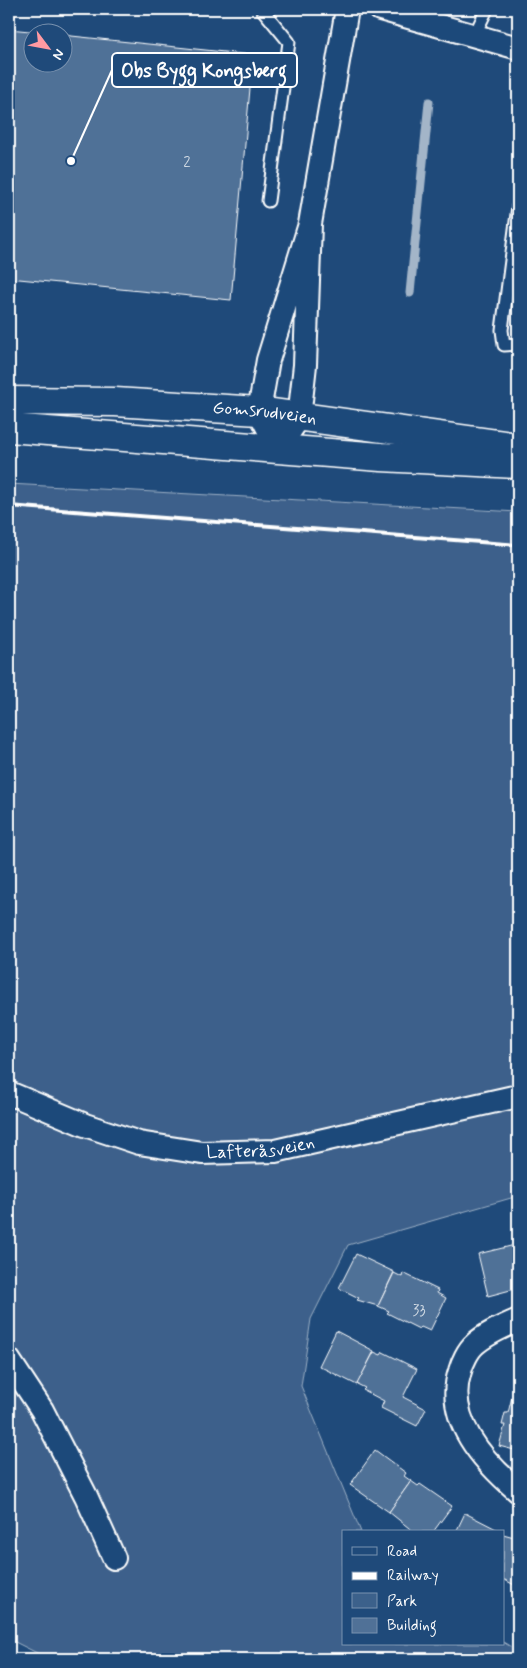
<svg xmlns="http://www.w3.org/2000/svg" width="527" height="1668" font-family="Mynerve,sans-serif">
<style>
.green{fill:#3c618b;stroke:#9eb0c5}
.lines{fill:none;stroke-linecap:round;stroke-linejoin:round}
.stream{stroke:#a3b5c8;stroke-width:9}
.building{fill:#507197;stroke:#fff}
.lane-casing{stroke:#fff;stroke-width:15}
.street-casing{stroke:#fff;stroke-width:26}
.primary-casing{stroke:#fff;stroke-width:31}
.lane{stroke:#1f4a7a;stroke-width:11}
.street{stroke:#1f4a7a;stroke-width:22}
.primary{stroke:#1f4a7a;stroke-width:28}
.rail{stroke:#fff;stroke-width:4}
.labels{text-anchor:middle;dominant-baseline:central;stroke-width:5;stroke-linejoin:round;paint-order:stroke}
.number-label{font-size:15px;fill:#d3dce5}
.street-label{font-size:18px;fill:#fff;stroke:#1f4a7a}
.leader{fill:none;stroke:#fff;stroke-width:2}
.callout-dot{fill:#fff;stroke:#1f4a7a;stroke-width:2}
.callout{fill:#1f4a7a;stroke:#fff;stroke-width:2}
.callout-label{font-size:19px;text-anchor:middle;font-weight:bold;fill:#fff}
</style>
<rect width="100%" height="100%" fill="#1f4a7a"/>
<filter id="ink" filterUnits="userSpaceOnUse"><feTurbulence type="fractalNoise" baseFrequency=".02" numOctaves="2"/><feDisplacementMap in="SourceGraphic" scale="10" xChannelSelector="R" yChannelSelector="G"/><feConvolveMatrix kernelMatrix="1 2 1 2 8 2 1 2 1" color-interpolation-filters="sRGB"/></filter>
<g filter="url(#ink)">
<!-- green -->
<polygon class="green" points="9,484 518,512 518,539 513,540 518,548 518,1196 348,1245 311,1319 301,1386 361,1532 343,1532 343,1644 503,1644 503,1642 518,1651 518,1659 49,1659 9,1639"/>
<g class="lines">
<!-- stream -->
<polyline class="stream" points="410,293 429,102"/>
</g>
<!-- building -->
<g class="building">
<polygon points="9,29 40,32 32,32 32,62 62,62 62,35 253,55 231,300 9,278"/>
<polygon points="515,1245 518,1247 518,1288 488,1296 478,1254"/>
<polygon points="356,1254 394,1272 378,1306 357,1300 359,1298 339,1288"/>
<polygon points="394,1273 402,1277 403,1273 438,1290 437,1293 446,1298 430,1331 421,1327 419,1329 387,1313 389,1311 378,1306"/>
<polygon points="336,1331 374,1351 357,1385 319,1366"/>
<polygon points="374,1352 381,1355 383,1352 417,1369 403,1397 426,1409 417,1426 381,1408 384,1401 363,1390 365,1388 357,1384"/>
<polygon points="518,1366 518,1394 514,1393 516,1386 513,1385"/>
<polygon points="513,1393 518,1394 518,1451 499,1446 505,1425 502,1425 505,1413 508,1413"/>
<polygon points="375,1450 406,1473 404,1476 411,1481 389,1512 350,1485"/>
<polygon points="411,1481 418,1486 420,1484 452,1506 433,1532 414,1532 389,1512"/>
<polygon points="465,1513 502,1532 456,1532"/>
<polygon points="503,1534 518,1538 518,1587 503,1579"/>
</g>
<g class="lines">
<defs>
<g id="lane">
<polyline points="262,9 289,42 268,201"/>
<polyline points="475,34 487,9"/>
<polyline points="518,206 502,330 504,345 518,344"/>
</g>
<g id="street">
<polyline points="380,9 518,48"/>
<polyline points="310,224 305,365 299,418 278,448 259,411 268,360 310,224 347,9"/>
<path id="s1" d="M 9,1093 L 85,1125 L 139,1143 L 202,1153 L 275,1151 L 518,1096"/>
<path d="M 518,1320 C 503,1327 487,1333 475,1344 C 468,1350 462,1363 460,1371 C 444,1419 484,1462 518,1491"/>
<polyline points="9,1360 42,1410 86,1496 114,1558"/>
</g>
<g id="primary">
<path id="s2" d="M 9,401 L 115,402 L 259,411 L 518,447"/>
<polyline points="9,428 381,457 518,464"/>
</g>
</defs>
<!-- lane casing -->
<use href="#lane" class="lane-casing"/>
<!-- street casing -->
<use href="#street" class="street-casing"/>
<!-- primary casing -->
<use href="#primary" class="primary-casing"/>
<!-- lane -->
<use href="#lane" class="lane"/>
<!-- street -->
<use href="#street" class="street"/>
<!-- primary -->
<use href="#primary" class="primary"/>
<!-- rail -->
<polyline class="rail" points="9,506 518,545"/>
</g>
</g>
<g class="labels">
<!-- number labels -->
<g class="number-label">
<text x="187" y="163">2</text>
<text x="419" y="1311">33</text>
</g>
<!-- street labels -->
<g class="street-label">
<text stroke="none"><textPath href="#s2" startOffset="256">Gomsrudveien</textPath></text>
<text stroke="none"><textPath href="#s1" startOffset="262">Lafteråsveien</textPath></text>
</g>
</g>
<!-- callouts -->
<path class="leader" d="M71 161L112 70"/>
<circle class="callout-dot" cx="71" cy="161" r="5"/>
<rect class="callout" x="112" y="53" width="185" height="34" rx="5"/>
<g class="callout-label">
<text x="204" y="77">Obs Bygg Kongsberg</text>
</g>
<!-- margin -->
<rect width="527" height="1668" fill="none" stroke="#1f4a7a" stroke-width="30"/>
<rect x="15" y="15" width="497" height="1638" fill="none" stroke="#fff" stroke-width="2" filter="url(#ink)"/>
<!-- legend -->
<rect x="342" y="1530" width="162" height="115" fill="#1f4a7a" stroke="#7992af"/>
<rect x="352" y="1547" width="25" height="8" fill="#1f4a7a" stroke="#7992af"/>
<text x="387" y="1556" font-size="15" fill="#ffffff">Road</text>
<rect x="352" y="1572" width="25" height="8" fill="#ffffff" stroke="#7992af"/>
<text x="387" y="1580" font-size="15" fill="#ffffff">Railway</text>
<rect x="352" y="1593" width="25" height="15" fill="#3c618b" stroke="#7992af"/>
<text x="387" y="1606" font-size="15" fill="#ffffff">Park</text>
<rect x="352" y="1618" width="25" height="15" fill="#507197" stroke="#7992af"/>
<text x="387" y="1630" font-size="15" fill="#ffffff">Building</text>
<!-- north arrow -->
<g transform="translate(48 48) rotate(122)"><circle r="24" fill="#1f4a7a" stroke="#7992af"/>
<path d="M0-4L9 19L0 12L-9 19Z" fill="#ff9aa2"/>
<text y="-8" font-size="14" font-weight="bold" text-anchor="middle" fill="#ffffff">N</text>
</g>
</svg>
